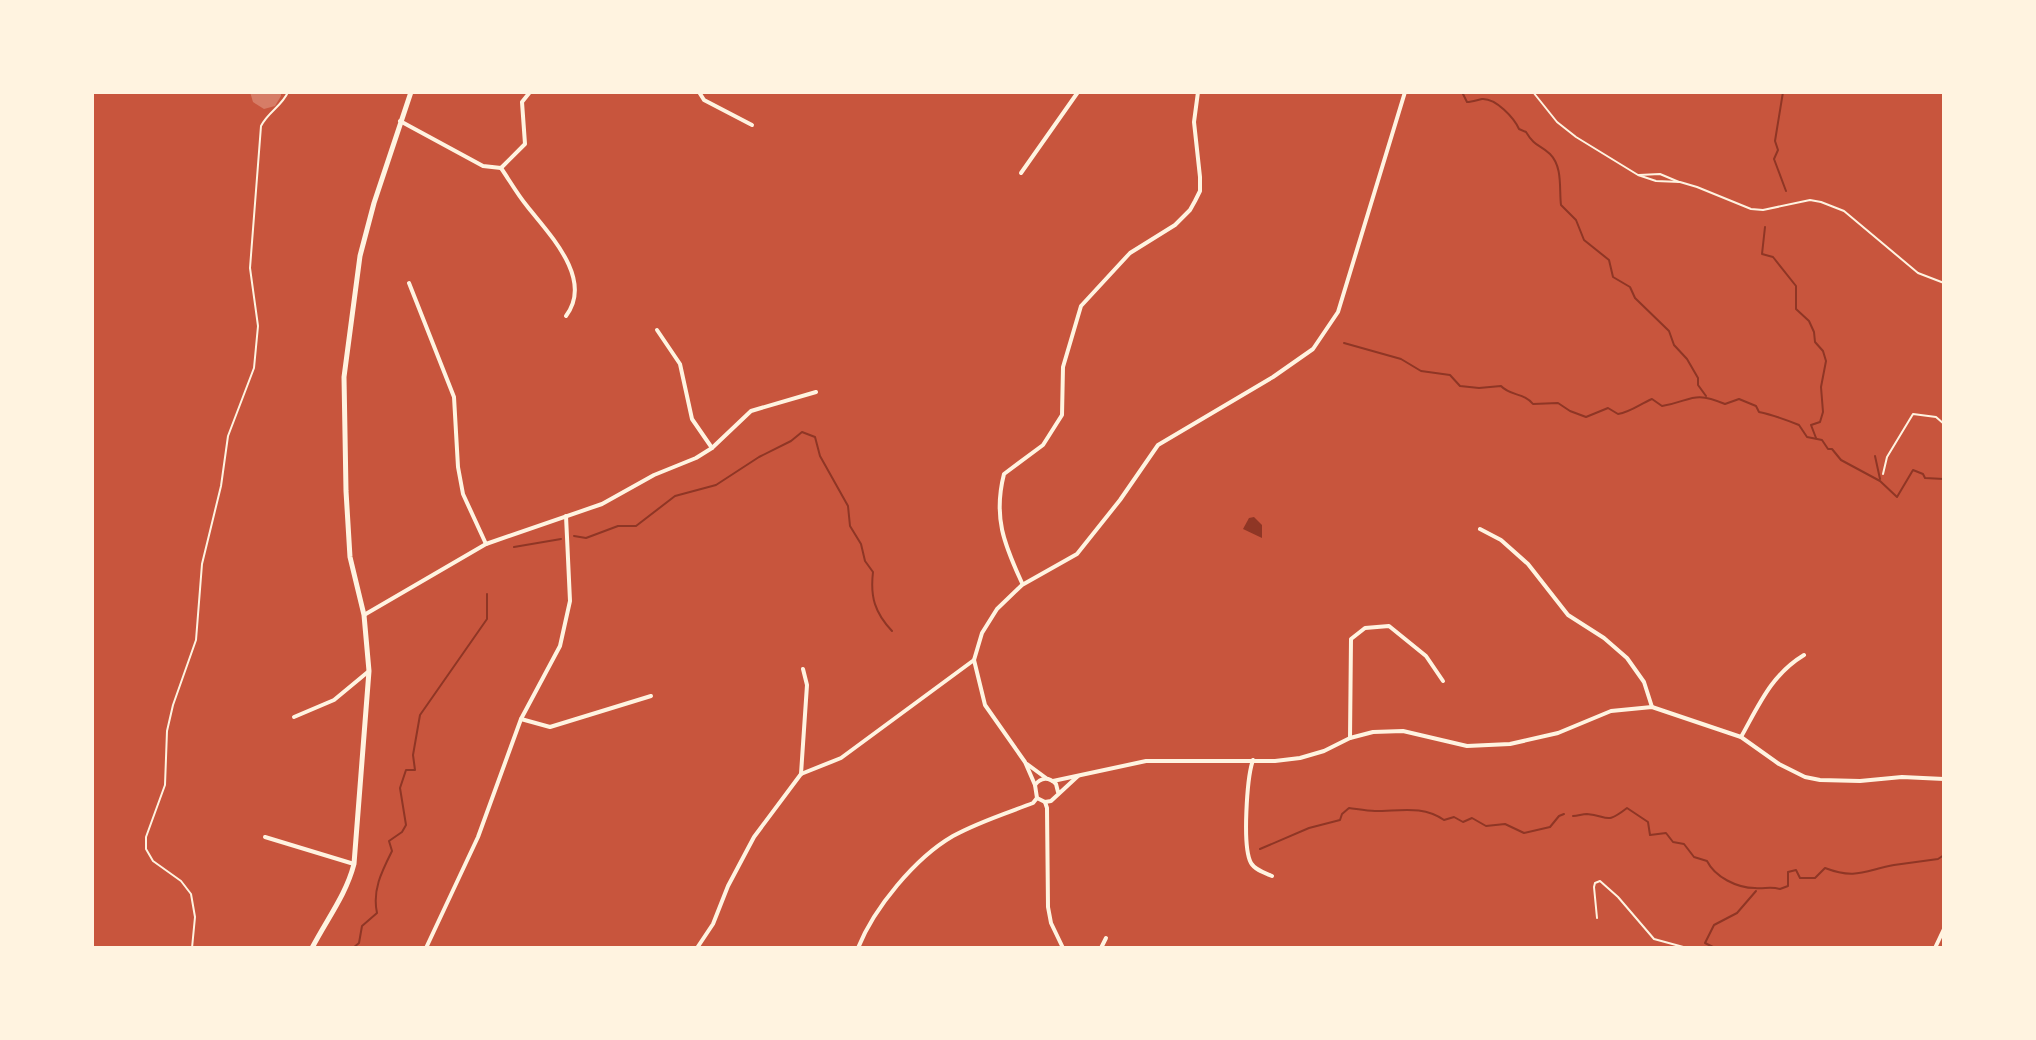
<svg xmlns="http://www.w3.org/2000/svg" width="2036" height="1040" font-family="'Fira Sans Condensed',sans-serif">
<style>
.water{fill:#8f3625}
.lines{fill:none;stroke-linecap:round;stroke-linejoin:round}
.stream{stroke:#8f3625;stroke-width:2}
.building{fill:#d67c66}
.path{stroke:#fff3e0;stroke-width:2}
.service{stroke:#fff3e0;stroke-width:2}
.minor{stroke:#fff3e0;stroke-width:4}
.tertiary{stroke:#fff3e0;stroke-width:5}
</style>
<rect width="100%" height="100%" fill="#c8553d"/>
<!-- water -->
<polygon class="water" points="1254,517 1262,525 1262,538 1243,529 1249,518"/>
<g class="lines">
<!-- stream -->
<g class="stream">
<path d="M 1462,92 L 1467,102 C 1472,102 1477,100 1482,99 C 1496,98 1514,118 1519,129 L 1526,132 C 1535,147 1539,144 1550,154 C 1563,167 1559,189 1561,205 L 1576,220 L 1584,240 L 1609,260 L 1613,277 L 1630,287 L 1635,298 L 1669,331 L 1674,345 L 1687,359 L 1698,378 L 1698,385 L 1706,396"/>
<polyline points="1783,92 1775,141 1778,150 1774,159 1786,191"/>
<polyline points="1765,227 1762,254 1773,257 1796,286 1796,309 1809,321 1814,332 1815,342 1823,351 1826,361 1821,387 1823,412 1820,422 1811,425 1816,438"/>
<path d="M 1344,343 L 1401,359 L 1421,371 L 1450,375 L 1460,386 L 1479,388 L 1501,386 C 1510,396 1525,393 1533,404 L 1558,403 L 1570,411 L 1586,417 L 1608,408 L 1618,414 C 1631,412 1640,404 1652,399 L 1662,406 C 1692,401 1692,390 1725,404 L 1739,399 L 1756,406 L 1759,412 C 1769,414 1789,421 1799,425 L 1807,437 L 1822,440 L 1828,449 L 1832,449 L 1841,460 L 1880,481 L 1897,497 L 1913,470 L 1923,474 L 1925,478 L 1944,479"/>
<polyline points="1875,456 1880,479"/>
<path d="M 574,536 L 586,538 L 618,526 L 636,526 L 675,496 L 716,485 L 759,457 L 791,441 L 802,432 L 815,437 L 820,456 L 848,506 L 850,526 L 861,544 L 865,561 L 873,572 C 870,597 875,613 892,631"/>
<polyline points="514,547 561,539"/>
<path d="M 1573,816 C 1578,816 1582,814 1587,814 C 1609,816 1605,825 1627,808 L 1648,822 L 1650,835 L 1666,833 L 1673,842 L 1684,844 L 1694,857 L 1707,861 C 1715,877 1737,888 1755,888 C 1765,889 1770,886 1780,889 L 1788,886 L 1788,872 L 1796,870 L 1800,878 L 1815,878 L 1825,868 C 1856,880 1866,870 1894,865 C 1908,863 1924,861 1938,859 L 1944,855"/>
<path d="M 1260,849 L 1309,828 L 1340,820 L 1342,814 L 1349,808 C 1357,809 1367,811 1375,811 C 1400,811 1423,805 1444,820 L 1454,817 L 1463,822 L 1472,818 L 1486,826 L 1505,824 L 1524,833 L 1550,827 L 1559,816 L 1564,814"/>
<path d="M 353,948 L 359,943 L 362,926 L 377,913 C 372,890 382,871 392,851 L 389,841 L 402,832 L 406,825 L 400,788 L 406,770 L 415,770 L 413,755 L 420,715 L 487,619 L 487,594"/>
<polyline points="1715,948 1705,943 1714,925 1737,913 1756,891"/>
</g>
</g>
<!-- building -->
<polygon class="building" points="250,92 281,92 281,96 275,106 264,109 253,102"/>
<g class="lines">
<!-- path -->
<g class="path">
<polyline points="1533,92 1557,122 1576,137 1638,175 1656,181 1680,182 1697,187 1751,209 1763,210 1810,200 1821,202 1844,211 1918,273 1944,283"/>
<polyline points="1639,175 1660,174 1679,182"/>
<polyline points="1883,474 1887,457 1913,414 1936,417 1944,424"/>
<path d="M 192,948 L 195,917 L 191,894 L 181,881 L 153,861 L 146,849 L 146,837 L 165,785 L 167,731 L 173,705 L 196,640 L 202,564 L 221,486 L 228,436 L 254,368 L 258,326 L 250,268 L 261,126 C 268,112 282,106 288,92"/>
</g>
<!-- service -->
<polyline class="service" points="1597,918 1594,887 1595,883 1600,881 1618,897 1654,939 1687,948"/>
<!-- minor -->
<g class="minor">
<polyline points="699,92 704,100 752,125"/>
<polyline points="400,121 483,166 501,168 525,144 522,102 530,92"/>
<path d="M 501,168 C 510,181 517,194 527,206 C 549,234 594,279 566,316"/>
<polyline points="1021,173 1078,92"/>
<polyline points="409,283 454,397 458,467 463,494 486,544"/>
<polyline points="657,330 680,364 692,419 712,448"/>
<polyline points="1480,529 1501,540 1528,564 1568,615 1604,638 1627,658 1644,682 1652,707"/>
<path d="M 1022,583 C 1004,544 993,517 1004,474 L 1043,445 L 1062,415 L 1063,367 L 1081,306 L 1130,253 L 1175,225 L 1190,210 L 1195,201 L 1200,191 L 1200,177 L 1194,122 L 1198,92"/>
<polyline points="364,615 486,544 602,504 654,475 696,458 712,448 751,411 816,392"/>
<polyline points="294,717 334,700 369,671"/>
<polyline points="521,719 550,727 651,696"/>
<path d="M 1741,737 C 1759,705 1771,675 1804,655"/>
<polyline points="1350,738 1351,639 1365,628 1389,626 1426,656 1443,681"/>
<path d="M 1253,760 C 1247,777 1242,847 1251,863 C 1255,870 1265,873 1272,876"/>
<polyline points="1027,764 1046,778"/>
<polyline points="801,774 807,685 803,669"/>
<polyline points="1053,781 1146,761 1275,761 1300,758 1324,751 1350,738 1373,732 1403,731 1467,746 1510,744 1558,733 1611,711 1652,707 1741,737 1779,764 1805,777 1820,780 1860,781 1902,777 1944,779"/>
<polyline points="1035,785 1025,762 985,705 974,660 982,633 997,609 1022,585 1077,554 1120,500 1158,445 1273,377 1313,349 1338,312 1405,92"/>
<path d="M 1058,792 L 1056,784 C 1049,777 1041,777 1035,785 L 1037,798 L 1045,802 L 1051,801 L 1078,776"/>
<polyline points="1045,802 1047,808 1048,907 1051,923 1063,948"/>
<polyline points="265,837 354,864"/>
<polyline points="426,948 478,837 521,719 560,646 570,601 566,516"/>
<polyline points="697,948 713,924 728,886 754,837 801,774 841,758 974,660"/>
<path d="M 858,948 C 874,908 915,858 953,836 C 978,822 1007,813 1033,803 L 1037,798"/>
<polyline points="1101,948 1106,938"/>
<polyline points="1935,948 1944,929"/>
</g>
<!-- tertiary -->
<path class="tertiary" d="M 312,948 C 327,919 346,895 354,864 L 369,671 L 364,615 L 350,557 L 346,491 L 344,377 L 360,256 L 374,203 L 411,92"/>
</g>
<!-- border -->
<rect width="2036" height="1040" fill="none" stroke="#fff3e0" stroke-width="188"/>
</svg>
